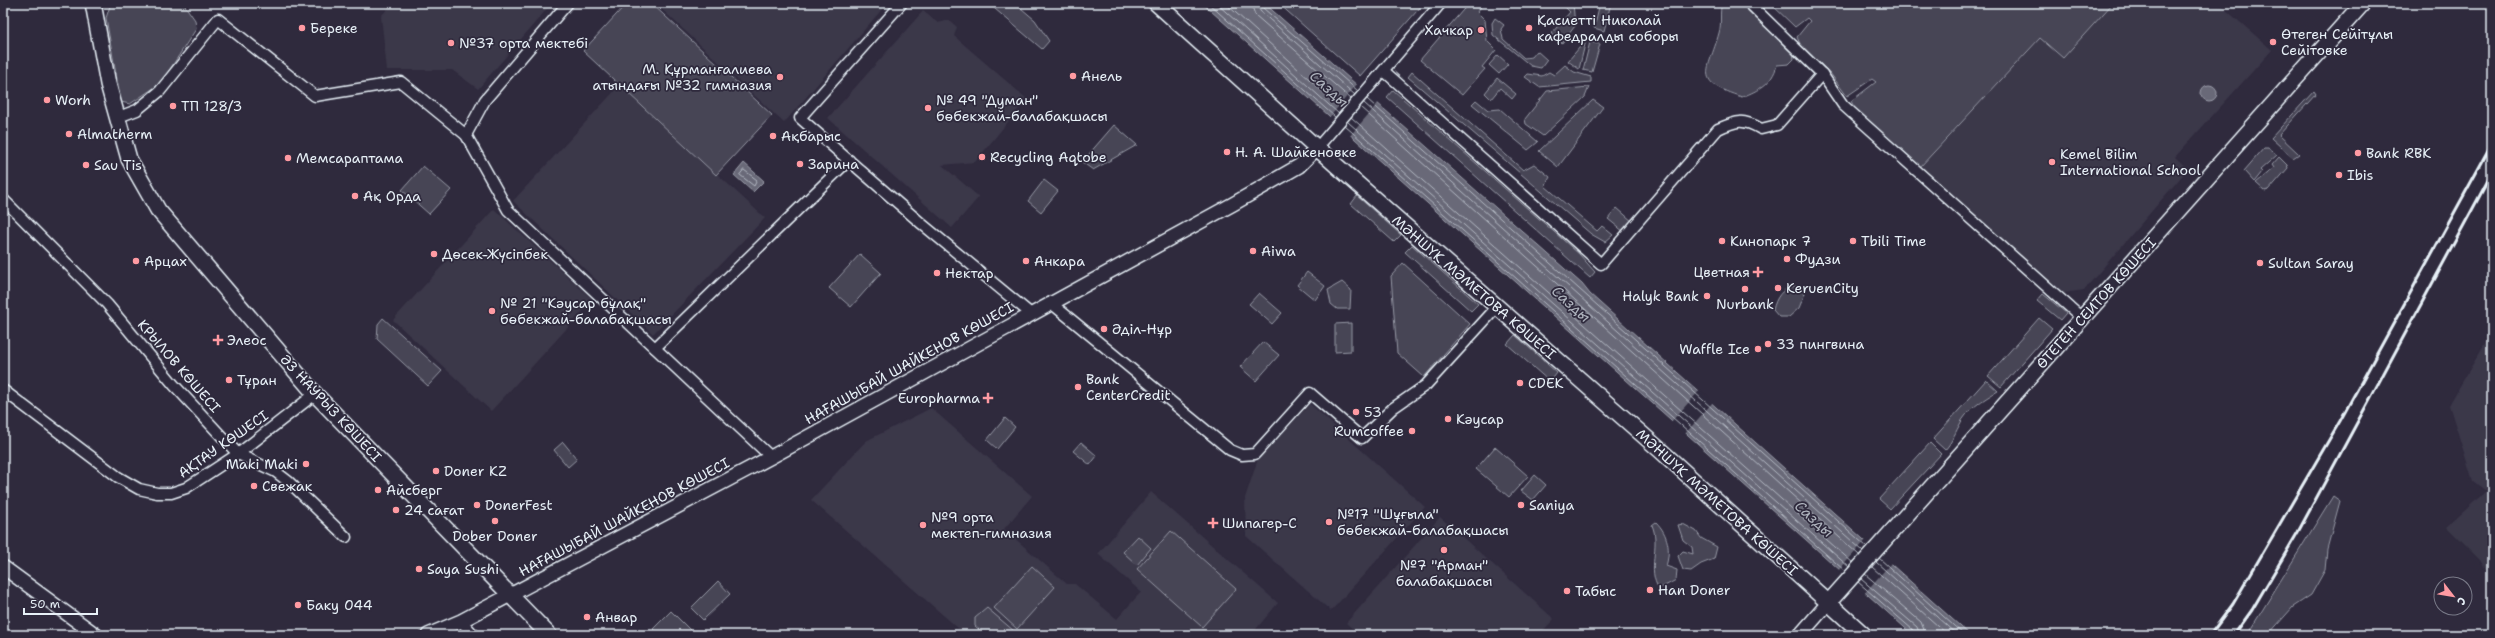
<svg xmlns="http://www.w3.org/2000/svg" width="2495" height="638" font-family="'Shantell Sans',sans-serif">
<style>
.built{fill:#3b3749}
.green{fill:#464455;stroke:#979aa6}
.water{fill:#696978;stroke:#9c9fab}
.pier{fill:#2f2a3d}
.lines{fill:none;stroke-linecap:round;stroke-linejoin:round}
.shore{stroke:#b5bbc5;stroke-width:1}
.minor-casing{stroke:#e8f1f8;stroke-width:13}
.tertiary-casing{stroke:#e8f1f8;stroke-width:16}
.secondary-casing{stroke:#e8f1f8;stroke-width:18}
.minor{stroke:#2f2a3d;stroke-width:10}
.tertiary{stroke:#2f2a3d;stroke-width:13}
.secondary{stroke:#2f2a3d;stroke-width:15}
.rail{stroke:#e8f1f8;stroke-width:3}
.poi-dot{fill:#ff9aa2;stroke:#2f2a3d;stroke-width:1.5}
.labels{text-anchor:middle;dominant-baseline:central;stroke-width:3.5;stroke-linejoin:round;paint-order:stroke}
.poi-label{font-size:14px;fill:#e8f1f8;stroke:#2f2a3d;text-anchor:start}
.street-label{font-size:14px;fill:#e8f1f8;stroke:#2f2a3d}
.water-label{font-size:15px;font-style:italic;fill:#afb4be;stroke:#2f2a3d}
</style>
<rect width="100%" height="100%" fill="#2f2a3d"/>
<filter id="ink" filterUnits="userSpaceOnUse"><feTurbulence type="fractalNoise" baseFrequency=".025" numOctaves="2"/><feDisplacementMap in="SourceGraphic" scale="8" xChannelSelector="R" yChannelSelector="G"/><feConvolveMatrix kernelMatrix="1 2 1 2 8 2 1 2 1" color-interpolation-filters="sRGB"/></filter>
<g filter="url(#ink)">
<!-- built -->
<g class="built">
<polygon points="393,3 552,3 478,89 452,70 387,70 381,16"/>
<polygon points="655,3 879,3 884,7 784,123"/>
<polygon points="2113,3 2218,3 2272,50 2175,157 2188,169 2084,290 2064,293 1920,167 2040,38 2063,58"/>
<polygon points="923,11 938,23 949,20 957,27 954,36 1027,99 975,162 942,165 979,197 952,228 828,118"/>
<polygon points="620,85 765,218 653,334 513,201"/>
<polygon points="494,209 593,300 491,411 393,320"/>
<polygon points="2492,331 2492,581 2480,560 2447,527 2486,491 2473,481 2449,405"/>
<polygon points="1310,404 1425,507 1331,611 1246,536 1245,498 1258,459"/>
<polygon points="931,408 1032,496 1004,529 1067,584 1075,584 1117,619 1141,592 1098,554 1151,492 1278,603 1251,635 966,635 811,500 866,441"/>
<polygon points="1440,517 1554,619 1539,635 1360,635 1346,623"/>
</g>
<!-- green -->
<g class="green">
<polygon points="111,3 183,3 195,20 196,29 161,83 130,104 121,102 106,18"/>
<polygon points="627,3 651,3 772,115 716,175 583,51"/>
<polygon points="988,3 1015,3 1035,20 1049,41 1042,49"/>
<polygon points="1278,3 1424,3 1360,76"/>
<polygon points="1469,3 1483,4 1477,12 1485,20 1487,41 1496,50 1482,67 1485,69 1462,95 1420,60"/>
<polygon points="1569,3 1573,3 1575,26 1562,43 1551,34 1570,12 1565,7"/>
<polygon points="1600,3 1611,3 1604,31 1594,28"/>
<path d="M 1722,3 L 1743,3 L 1793,53 L 1794,59 L 1789,64 L 1777,65 C 1772,84 1759,90 1742,97 C 1692,81 1708,73 1719,33 C 1722,24 1719,12 1722,3 Z"/>
<polygon points="1770,3 2113,3 2063,58 2040,38 1920,167 1855,109 1851,101 1876,82 1872,79 1847,96 1830,73 1800,44 1797,37 1810,21 1807,18 1795,27"/>
<polygon points="1495,18 1504,25 1501,29 1503,39 1524,58 1532,57 1537,51 1547,60 1541,68 1531,66 1493,35 1492,23"/>
<polygon points="1586,40 1579,69 1568,61"/>
<polygon points="1590,42 1600,44 1592,72 1583,70"/>
<polygon points="1498,55 1508,64 1499,74 1489,65"/>
<polygon points="1565,65 1574,72 1591,77 1591,82 1539,87 1525,77 1528,74 1542,76 1549,72 1554,75"/>
<polygon points="1412,72 1523,170 1534,164 1550,177 1545,186 1597,231 1602,226 1613,235 1605,242 1591,234 1408,77"/>
<polygon points="1497,78 1516,94 1512,99 1500,88 1491,99 1485,93"/>
<polygon points="1589,87 1585,97 1543,136 1526,124 1525,119 1547,91"/>
<polygon points="1393,90 1579,254 1595,272 1590,278 1387,97"/>
<polygon points="2314,91 2316,94 2279,135 2299,154 2293,158 2271,138"/>
<polygon points="1476,100 1488,110 1500,109 1538,142 1528,150 1472,104"/>
<polygon points="1593,100 1603,107 1558,167 1539,151"/>
<polygon points="1114,125 1137,145 1093,170 1082,162"/>
<polygon points="2264,148 2268,148 2277,155 2260,170 2262,172 2254,182 2244,171"/>
<polygon points="2279,157 2287,165 2288,168 2269,190 2265,191 2256,183 2274,168 2272,165"/>
<polygon points="423,166 451,190 429,214 402,190"/>
<polygon points="1044,180 1058,191 1041,212 1028,201"/>
<polygon points="1357,196 1401,235 1394,242 1351,204"/>
<polygon points="1617,208 1633,222 1624,232 1608,219"/>
<polygon points="1412,245 1478,304 1471,311 1405,252"/>
<polygon points="860,254 881,273 851,307 829,288"/>
<polygon points="1403,263 1470,324 1424,377 1397,353 1391,276"/>
<polygon points="1307,272 1325,286 1315,300 1297,285"/>
<polygon points="1342,282 1351,290 1350,309 1337,309 1331,304 1328,290"/>
<path d="M 1794,286 L 1799,287 L 1805,293 L 1799,308 L 1789,317 L 1779,317 L 1773,310 C 1776,298 1781,289 1794,286 Z"/>
<polygon points="1259,293 1282,313 1272,324 1249,304"/>
<polygon points="2043,294 2066,313 2060,320 2037,301"/>
<polygon points="383,318 442,371 428,386 377,339 378,324"/>
<polygon points="2039,318 2052,329 2001,387 1988,376"/>
<polygon points="1351,323 1351,351 1335,352 1335,324"/>
<polygon points="1515,335 1557,373 1550,382 1507,344"/>
<polygon points="1263,342 1279,355 1256,381 1240,367"/>
<path d="M 1986,380 L 1998,391 C 1984,399 1966,410 1959,426 C 1954,435 1952,442 1945,450 L 1933,439 Z"/>
<polygon points="1005,418 1015,427 997,449 987,440"/>
<polygon points="563,442 577,459 568,467 554,450"/>
<polygon points="1081,442 1097,456 1090,465 1073,451"/>
<polygon points="1930,443 1941,454 1890,509 1879,499"/>
<polygon points="1495,447 1528,476 1509,497 1476,469"/>
<polygon points="1535,475 1546,485 1533,500 1521,491"/>
<polygon points="2333,496 2340,501 2327,549 2325,570 2311,595 2293,607 2268,635 2247,635"/>
<path d="M 1656,522 C 1668,534 1671,550 1666,566 L 1677,570 L 1676,580 L 1659,589 C 1646,569 1661,546 1652,525 Z"/>
<polygon points="1683,524 1696,531 1701,538 1717,547 1714,559 1701,564 1691,571 1683,570 1678,556 1683,551 1693,554 1692,547 1683,540 1678,525"/>
<polygon points="1171,531 1236,589 1202,627 1137,569"/>
<polygon points="1138,536 1151,548 1137,565 1123,552"/>
<polygon points="1032,566 1055,587 1017,629 994,608"/>
<polygon points="718,581 730,594 703,620 691,608"/>
<polygon points="987,608 1014,631 1015,635 985,635 975,626 975,618"/>
<polygon points="671,611 695,635 659,635 653,629"/>
</g>
<!-- water -->
<g class="water">
<polygon points="1202,3 1264,3 1582,284 1590,294 1970,635 1913,635"/>
<circle cx="2209" cy="93" r="8"/>
<polygon points="744,163 764,181 753,192 734,175"/>
</g>
<!-- pier -->
<g class="pier">
<polygon points="1358,83 1379,102 1349,137 1328,119"/>
<polygon points="1700,390 1713,402 1684,435 1670,423"/>
<polygon points="1867,539 1892,562 1863,595 1837,572"/>
</g>
<g class="lines">
<!-- shore -->
<g class="shore">
<polyline points="1208,3 1335,117"/>
<polyline points="1216,3 1339,114"/>
<polyline points="1225,3 1342,109"/>
<polyline points="1251,3 1255,15 1351,99"/>
<polyline points="1257,3 1260,11 1355,95"/>
<polyline points="1262,3 1263,8 1358,91"/>
<polyline points="1367,99 1867,547"/>
<polyline points="1364,103 1863,551"/>
<polyline points="1360,107 1859,555"/>
<polyline points="1351,117 1853,563"/>
<polyline points="1348,122 1849,567"/>
<polyline points="1344,125 1845,571"/>
<polygon points="744,170 757,180 754,186 740,175"/>
<polyline points="1879,558 1964,635"/>
<polyline points="1876,562 1957,635"/>
<polyline points="1872,567 1948,635"/>
<polyline points="1865,574 1921,622 1926,635"/>
<polyline points="1861,579 1917,627 1920,635"/>
<polyline points="1858,582 1913,630 1915,635"/>
</g>
<defs>
<g id="minor">
<polyline points="902,3 800,118 922,224 1031,314"/>
<polyline points="1749,3 1822,74 1843,105 2083,319"/>
<path d="M 1384,71 L 1601,264 L 1718,129 C 1738,120 1743,119 1761,129 L 1777,125 L 1822,74"/>
<polyline points="116,118 137,110 160,91 218,19 315,96 401,82 466,135 508,210 771,457"/>
<polyline points="466,135 485,100 568,3"/>
<polyline points="1317,148 1441,3"/>
<polyline points="3,199 107,304 174,385 238,454 276,472 289,482 346,537"/>
<polyline points="1051,303 1230,450 1242,455 1255,454 1310,393 1362,438 1393,408 1426,385 1497,307"/>
<polyline points="655,348 849,160"/>
<polyline points="3,390 118,477 139,489 157,493 171,493 186,488 238,454 315,394"/>
<polyline points="461,621 474,635"/>
</g>
<g id="tertiary">
<polyline points="3,567 96,635"/>
<polyline points="428,635 461,621 771,457 1233,204 1299,166 1317,148"/>
<polyline points="1800,635 1829,602"/>
</g>
<g id="secondary">
<polyline points="93,3 108,84 129,159 158,210 315,394 549,635"/>
<polyline points="1156,3 1337,166 1660,450 1864,635"/>
<polyline points="1829,602 2363,3"/>
</g>
</defs>
<!-- minor casing -->
<use href="#minor" class="minor-casing"/>
<!-- tertiary casing -->
<use href="#tertiary" class="tertiary-casing"/>
<!-- secondary casing -->
<use href="#secondary" class="secondary-casing"/>
<!-- minor -->
<use href="#minor" class="minor"/>
<!-- tertiary -->
<use href="#tertiary" class="tertiary"/>
<!-- secondary -->
<use href="#secondary" class="secondary"/>
<!-- rail -->
<g class="rail">
<polyline points="2210,635 2233,604 2340,421 2492,144"/>
<polyline points="2234,635 2252,610 2298,532 2492,173"/>
</g>
</g>
</g>
<!-- markers -->
<g class="poi-dot">
<circle cx="302" cy="28" r="4"/>
<circle cx="1529" cy="28" r="4"/>
<circle cx="1481" cy="30" r="4"/>
<circle cx="2273" cy="42" r="4"/>
<circle cx="451" cy="43" r="4"/>
<circle cx="1073" cy="76" r="4"/>
<circle cx="780" cy="77" r="4"/>
<circle cx="47" cy="100" r="4"/>
<circle cx="173" cy="106" r="4"/>
<circle cx="928" cy="108" r="4"/>
<circle cx="69" cy="134" r="4"/>
<circle cx="773" cy="136" r="4"/>
<circle cx="1227" cy="152" r="4"/>
<circle cx="2358" cy="153" r="4"/>
<circle cx="982" cy="157" r="4"/>
<circle cx="288" cy="158" r="4"/>
<circle cx="2052" cy="162" r="4"/>
<circle cx="800" cy="164" r="4"/>
<circle cx="86" cy="165" r="4"/>
<circle cx="2339" cy="175" r="4"/>
<circle cx="355" cy="196" r="4"/>
<circle cx="1722" cy="241" r="4"/>
<circle cx="1853" cy="241" r="4"/>
<circle cx="1253" cy="251" r="4"/>
<circle cx="434" cy="254" r="4"/>
<circle cx="1787" cy="259" r="4"/>
<circle cx="136" cy="261" r="4"/>
<circle cx="1026" cy="261" r="4"/>
<circle cx="2260" cy="263" r="4"/>
<path d="M1756 266h4v4h4v4h-4v4h-4v-4h-4v-4h4z"/>
<circle cx="937" cy="273" r="4"/>
<circle cx="1778" cy="288" r="4"/>
<circle cx="1745" cy="289" r="4"/>
<circle cx="1707" cy="296" r="4"/>
<circle cx="492" cy="311" r="4"/>
<circle cx="1104" cy="329" r="4"/>
<path d="M216 334h4v4h4v4h-4v4h-4v-4h-4v-4h4z"/>
<circle cx="1768" cy="344" r="4"/>
<circle cx="1758" cy="349" r="4"/>
<circle cx="229" cy="380" r="4"/>
<circle cx="1520" cy="383" r="4"/>
<circle cx="1078" cy="387" r="4"/>
<path d="M986 392h4v4h4v4h-4v4h-4v-4h-4v-4h4z"/>
<circle cx="1356" cy="412" r="4"/>
<circle cx="1448" cy="419" r="4"/>
<circle cx="1412" cy="431" r="4"/>
<circle cx="306" cy="464" r="4"/>
<circle cx="436" cy="471" r="4"/>
<circle cx="254" cy="486" r="4"/>
<circle cx="378" cy="490" r="4"/>
<circle cx="477" cy="505" r="4"/>
<circle cx="1521" cy="505" r="4"/>
<circle cx="396" cy="510" r="4"/>
<circle cx="495" cy="521" r="4"/>
<circle cx="1329" cy="522" r="4"/>
<path d="M1211 517h4v4h4v4h-4v4h-4v-4h-4v-4h4z"/>
<circle cx="923" cy="525" r="4"/>
<circle cx="1444" cy="550" r="4"/>
<circle cx="419" cy="569" r="4"/>
<circle cx="1650" cy="590" r="4"/>
<circle cx="1567" cy="591" r="4"/>
<circle cx="298" cy="605" r="4"/>
<circle cx="587" cy="617" r="4"/>
</g>
<g class="labels">
<!-- poi labels -->
<g class="poi-label">
<text x="1537" y="20">Қасиетті Николай<tspan x="1537" dy="16">кафедралды соборы</tspan></text>
<text x="310" y="28">Береке</text>
<text x="1473" y="30" text-anchor="end">Хачкар</text>
<text x="2281" y="34">Өтеген Сейітұлы<tspan x="2281" dy="16">Сейітовке</tspan></text>
<text x="459" y="43">№37 орта мектебі</text>
<text x="772" y="69" text-anchor="end">М. Құрманғалиева<tspan x="772" dy="16">атындағы №32 гимназия</tspan></text>
<text x="1081" y="76">Анель</text>
<text x="55" y="100">Worh</text>
<text x="936" y="100">№ 49 "Думан"<tspan x="936" dy="16">бөбекжай-балабақшасы</tspan></text>
<text x="181" y="106">ТП 128/3</text>
<text x="77" y="134">Almatherm</text>
<text x="781" y="136">Ақбарыс</text>
<text x="1235" y="152">Н. А. Шайкеновке</text>
<text x="2366" y="153">Bank RBK</text>
<text x="2060" y="154">Kemel Bilim<tspan x="2060" dy="16">International School</tspan></text>
<text x="990" y="157">Recycling Aqtobe</text>
<text x="296" y="158">Мемсараптама</text>
<text x="808" y="164">Зарина</text>
<text x="94" y="165">Sau Tis</text>
<text x="2347" y="175">Ibis</text>
<text x="363" y="196">Ақ Орда</text>
<text x="1730" y="241">Кинопарк 7</text>
<text x="1861" y="241">Tbili Time</text>
<text x="1261" y="251">Aiwa</text>
<text x="442" y="254">Дөсек-Жүсіпбек</text>
<text x="1795" y="259">Фудзи</text>
<text x="144" y="261">Арцах</text>
<text x="1034" y="261">Анкара</text>
<text x="2268" y="263">Sultan Saray</text>
<text x="1750" y="272" text-anchor="end">Цветная</text>
<text x="945" y="273">Нектар</text>
<text x="1786" y="288">KeruenCity</text>
<text x="1699" y="296" text-anchor="end">Halyk Bank</text>
<text x="500" y="303">№ 21 "Кәусар бұлақ"<tspan x="500" dy="16">бөбекжай-балабақшасы</tspan></text>
<text x="1745" y="304" text-anchor="middle">Nurbank</text>
<text x="1112" y="329">Әділ-Нұр</text>
<text x="227" y="340">Элеос</text>
<text x="1776" y="344">33 пингвина</text>
<text x="1750" y="349" text-anchor="end">Waffle Ice</text>
<text x="1086" y="379">Bank<tspan x="1086" dy="16">CenterCredit</tspan></text>
<text x="237" y="380">Тұран</text>
<text x="1528" y="383">CDEK</text>
<text x="980" y="398" text-anchor="end">Europharma</text>
<text x="1364" y="412">53</text>
<text x="1456" y="419">Кәусар</text>
<text x="1404" y="431" text-anchor="end">Rumcoffee</text>
<text x="298" y="464" text-anchor="end">Maki Maki</text>
<text x="444" y="471">Doner KZ</text>
<text x="262" y="486">Свежак</text>
<text x="386" y="490">Айсберг</text>
<text x="485" y="505">DonerFest</text>
<text x="1529" y="505">Saniya</text>
<text x="404" y="510">24 сағат</text>
<text x="1337" y="514">№17 "Шұғыла"<tspan x="1337" dy="16">бөбекжай-балабақшасы</tspan></text>
<text x="931" y="517">№9 орта<tspan x="931" dy="16">мектеп-гимназия</tspan></text>
<text x="1222" y="523">Шипагер-С</text>
<text x="495" y="536" text-anchor="middle">Dober Doner</text>
<text x="1444" y="565" text-anchor="middle">№7 "Арман"<tspan x="1444" dy="16">балабақшасы</tspan></text>
<text x="427" y="569">Saya Sushi</text>
<text x="1658" y="590">Han Doner</text>
<text x="1575" y="591">Табыс</text>
<text x="306" y="605">Баку 044</text>
<text x="595" y="617">Анвар</text>
</g>
<!-- street labels -->
<g class="street-label">
<text transform="translate(1474 287) rotate(41)">МӘНШҮК МӘМЕТОВА КӨШЕСІ</text>
<text transform="translate(2096 303) rotate(-48)">ӨТЕГЕН СЕИТОВ КӨШЕСІ</text>
<text transform="translate(909 363) rotate(-29)">НАҒАШЫБАЙ ШАЙКЕНОВ КӨШЕСІ</text>
<text transform="translate(179 366) rotate(49)">КРЫЛОВ КӨШЕСІ</text>
<text transform="translate(331 408) rotate(47)">ӘЗ НАУРЫЗ КӨШЕСІ</text>
<text transform="translate(223 444) rotate(-35)">АҚТАУ КӨШЕСІ</text>
<text transform="translate(1717 502) rotate(42)">МӘНШҮК МӘМЕТОВА КӨШЕСІ</text>
<text transform="translate(624 517) rotate(-28)">НАҒАШЫБАЙ ШАЙКЕНОВ КӨШЕСІ</text>
</g>
<!-- water labels -->
<g class="water-label">
<text transform="translate(1329 89) rotate(42)">Сазды</text>
<text transform="translate(1571 304) rotate(42)">Сазды</text>
<text transform="translate(1814 519) rotate(42)">Сазды</text>
</g>
</g>
<!-- margin -->
<rect width="2495" height="638" fill="none" stroke="#2f2a3d" stroke-width="16"/>
<rect x="8" y="8" width="2479" height="622" fill="none" stroke="#e8f1f8" stroke-width="1.5" filter="url(#ink)"/>
<!-- north arrow -->
<g transform="translate(2453 596) rotate(121)"><circle r="19" fill="#2f2a3d" stroke="#797a88"/>
<path d="M0-3L7 15L0 10L-7 15Z" fill="#ff9aa2"/>
<text y="-6" font-size="11" font-weight="bold" text-anchor="middle" fill="#e8f1f8">С</text>
</g>
<!-- scale -->
<path d="M24 608v6h73v-6" fill="none" stroke="#e8f1f8" stroke-width="2"/>
<text x="30" y="608" font-size="12" fill="#e8f1f8" stroke="#2f2a3d" stroke-width="3" paint-order="stroke">50 m</text>
</svg>
